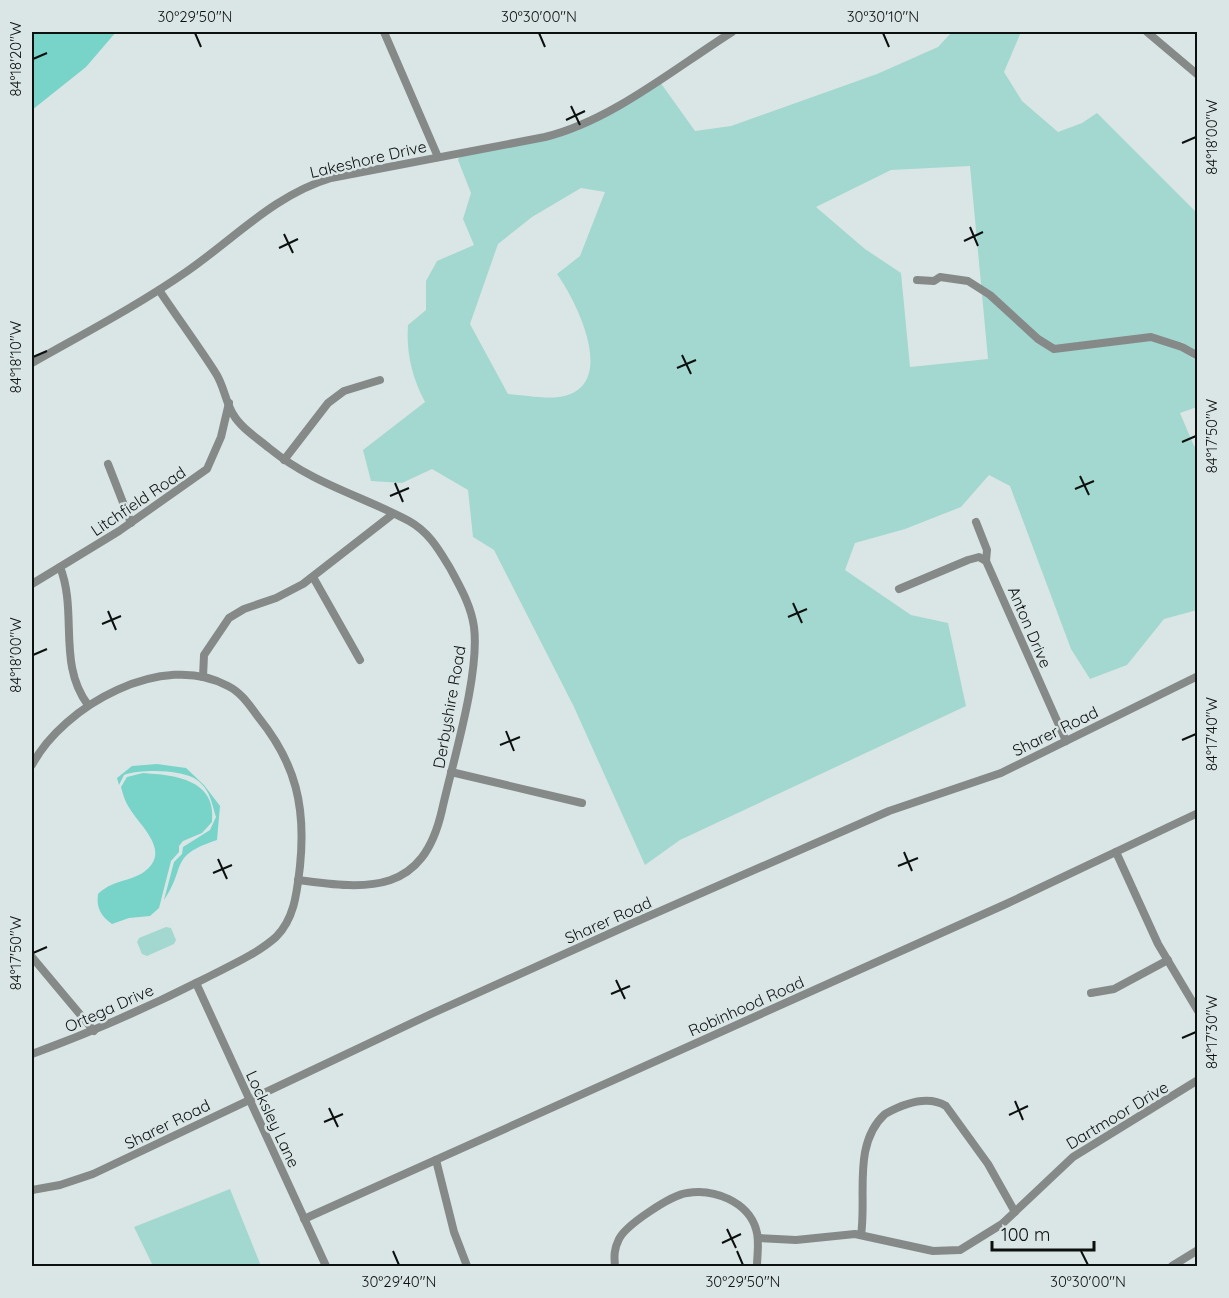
<svg xmlns="http://www.w3.org/2000/svg" width="1229" height="1298" font-family="Quicksand,sans-serif">
<style>
.green{fill:#a3d8d0;fill-rule:evenodd}
.water{fill:#78d3c9}
.lines{fill:none;stroke-linecap:round;stroke-linejoin:round}
.minor{stroke:#858a89;stroke-width:8}
.ticks{fill:none;stroke:#0c100f;stroke-width:2}
.labels{text-anchor:middle;dominant-baseline:central;stroke-width:5;stroke-linejoin:round;paint-order:stroke}
.street-label{font-size:16px;fill:#0c100f;stroke:#dae6e5}
.neatline{fill:none;stroke:#0c100f;stroke-width:2}
.ticks-label{font-size:15px;text-anchor:middle;fill:#0c100f}
</style>
<rect width="100%" height="100%" fill="#dae6e5"/>
<!-- green -->
<g class="green">
<path d="M 952,32 L 1021,32 L 1004,72 L 1022,101 L 1058,132 L 1082,123 L 1097,113 L 1197,213 L 1197,352 L 1182,342 L 1177,348 L 1197,361 L 1197,407 L 1180,413 L 1194,446 L 1197,447 L 1197,610 L 1164,619 L 1127,665 L 1090,679 L 1071,649 L 1010,486 L 989,475 L 961,507 L 905,529 L 855,543 L 845,570 L 911,615 L 948,623 L 966,706 L 680,840 L 645,865 L 574,707 L 494,550 L 473,537 L 468,490 L 432,469 L 402,483 L 371,481 L 363,450 L 425,402 C 412,377 406,353 408,325 L 426,310 L 426,281 L 437,261 L 474,245 L 463,219 L 471,193 L 458,160 L 460,156 L 545,140 L 579,130 L 660,82 L 695,131 L 731,126 L 877,74 L 938,47 ZM 970,166 L 988,359 L 910,367 L 901,273 L 865,249 L 816,207 L 891,170 ZM 581,188 L 605,192 L 580,256 L 557,274 C 577,302 620,388 559,397 C 543,399 524,395 508,394 L 470,324 L 498,244 L 532,217 Z"/>
<polygon points="166,927 171,928 176,940 174,944 147,956 142,954 137,942 139,938"/>
<polygon points="230,1189 261,1266 153,1266 134,1227"/>
</g>
<!-- water -->
<g class="water">
<polygon points="32,32 116,32 86,67 32,110"/>
<path d="M 157,764 L 186,768 L 204,785 L 220,806 L 217,840 C 168,856 187,867 164,900 L 174,862 L 182,854 L 183,847 L 210,830 L 216,817 C 212,804 210,789 197,780 C 183,769 140,769 124,775 L 119,785 L 117,778 L 132,766 Z"/>
<path d="M 143,773 C 174,775 217,779 212,822 L 202,833 L 183,841 L 179,846 L 179,852 L 171,861 L 159,908 L 150,916 L 129,918 L 112,924 C 101,916 96,908 98,894 C 112,880 129,882 144,872 C 172,852 141,827 130,809 C 125,802 123,794 121,787 L 127,777 Z"/>
</g>
<g class="lines">
<!-- minor -->
<g class="minor">
<polyline points="384,32 438,157"/>
<polyline points="1147,32 1198,75"/>
<polyline points="917,280 934,281 940,277 968,281 990,295 1038,339 1054,349 1151,337 1182,347 1198,356"/>
<path d="M 159,290 C 177,317 197,344 215,372 C 224,385 225,401 233,414 C 240,427 257,438 269,448 C 313,484 360,495 409,521 C 429,532 439,550 450,568 C 460,587 471,605 474,627 C 480,674 453,761 442,810 C 423,894 370,890 298,880"/>
<path d="M 32,363 C 83,334 137,306 186,272 C 234,239 274,195 331,178 L 545,137 C 611,121 675,68 732,32"/>
<polyline points="284,460 328,403 344,391 380,380"/>
<polyline points="108,464 131,523"/>
<polyline points="976,522 987,550 986,561 1066,741"/>
<path d="M 60,567 C 78,612 57,664 88,705"/>
<polyline points="313,577 360,660"/>
<polyline points="32,584 119,531 207,469 221,437 229,403"/>
<polyline points="899,589 968,560 979,557 986,561"/>
<polyline points="203,677 204,655 229,618 244,609 276,598 303,584 393,514"/>
<path d="M 32,765 C 63,706 163,650 228,686 C 242,693 250,706 259,718 C 296,764 306,807 300,866 C 297,891 295,918 276,937 C 257,954 229,966 206,978 C 149,1007 92,1032 32,1054"/>
<polyline points="451,772 582,803"/>
<polyline points="1116,852 1158,944 1198,1011"/>
<polyline points="32,957 94,1031"/>
<polyline points="196,983 326,1266"/>
<polyline points="1091,993 1114,989 1168,960"/>
<polyline points="436,1160 454,1232 467,1266"/>
<polyline points="32,1190 60,1185 93,1174 431,1014 633,923 889,811 1001,773 1198,676"/>
<polyline points="304,1219 1006,904 1198,813"/>
<path d="M 861,1235 C 867,1197 852,1144 885,1114 C 903,1104 928,1095 946,1106 L 988,1164 L 1015,1212"/>
<polyline points="758,1238 796,1240 855,1234 933,1251 960,1250 1002,1224 1073,1157 1198,1080"/>
<path d="M 615,1266 C 614,1256 614,1249 619,1239 C 626,1225 671,1195 687,1193 C 714,1188 748,1202 756,1229 C 760,1241 757,1255 757,1266"/>
<polyline points="1172,1266 1198,1250"/>
</g>
</g>
<!-- ticks -->
<path class="ticks" d="M 195,33 L 201,47M 539,33 L 545,47M 883,33 L 889,47M 33,59 L 47,53M 571,106 L 580,125M 566,120 L 585,111M 1182,143 L 1196,137M 970,227 L 978,246M 284,234 L 293,253M 964,241 L 983,232M 279,248 L 298,239M 682,355 L 691,374M 33,357 L 47,351M 677,368 L 696,360M 1182,442 L 1196,436M 1080,476 L 1089,495M 395,483 L 403,502M 1075,489 L 1094,481M 390,496 L 409,488M 793,603 L 802,623M 108,611 L 116,630M 788,617 L 807,609M 102,624 L 121,616M 33,655 L 47,649M 506,731 L 514,751M 1182,740 L 1196,734M 500,745 L 520,737M 904,852 L 912,871M 218,859 L 227,879M 898,866 L 918,858M 213,873 L 232,865M 33,953 L 47,947M 616,980 L 625,999M 611,994 L 630,986M 1182,1038 L 1196,1032M 1015,1101 L 1023,1120M 329,1108 L 338,1127M 1009,1115 L 1028,1106M 324,1122 L 343,1114M 727,1229 L 736,1248M 722,1243 L 741,1234M 393,1251 L 399,1265M 737,1251 L 743,1265M 1081,1251 L 1088,1265"/>
<g class="labels">
<!-- street labels -->
<g class="street-label">
<text transform="translate(368 159) rotate(-13)">Lakeshore Drive</text>
<text transform="translate(138 501) rotate(-34)">Litchfield Road</text>
<text transform="translate(1030 627) rotate(67)">Anton Drive</text>
<text transform="translate(449 707) rotate(-80)">Derbyshire Road</text>
<text transform="translate(1055 731) rotate(-26)">Sharer Road</text>
<text transform="translate(608 920) rotate(-24)">Sharer Road</text>
<text transform="translate(746 1006) rotate(-24)">Robinhood Road</text>
<text transform="translate(109 1008) rotate(-24)">Ortega Drive</text>
<text transform="translate(1117 1115) rotate(-31)">Dartmoor Drive</text>
<text transform="translate(273 1119) rotate(65)">Locksley Lane</text>
<text transform="translate(167 1124) rotate(-26)">Sharer Road</text>
</g>
</g>
<!-- border -->
<rect width="1229" height="1298" fill="none" stroke="#dae6e5" stroke-width="66"/>
<!-- scale -->
<path d="M992 1241v9h102v-9" fill="none" stroke="#0c100f" stroke-width="3"/>
<text x="1001" y="1241" font-size="18" fill="#0c100f" stroke="#dae6e5" stroke-width="4.5" paint-order="stroke">100 m</text>
<rect x="33" y="33" width="1163" height="1232" class="neatline"/>
<g class="ticks-label">
<text x="195" y="22">30°29'50"N</text>
<text x="539" y="22">30°30'00"N</text>
<text x="883" y="22">30°30'10"N</text>
<text transform="translate(16 59) rotate(-90)" y="5">84°18'20"W</text>
<text transform="translate(1212 137) rotate(-90)" y="5">84°18'00"W</text>
<text transform="translate(16 357) rotate(-90)" y="5">84°18'10"W</text>
<text transform="translate(1212 436) rotate(-90)" y="5">84°17'50"W</text>
<text transform="translate(16 655) rotate(-90)" y="5">84°18'00"W</text>
<text transform="translate(1212 734) rotate(-90)" y="5">84°17'40"W</text>
<text transform="translate(16 953) rotate(-90)" y="5">84°17'50"W</text>
<text transform="translate(1212 1032) rotate(-90)" y="5">84°17'30"W</text>
<text x="399" y="1287">30°29'40"N</text>
<text x="743" y="1287">30°29'50"N</text>
<text x="1088" y="1287">30°30'00"N</text>
</g>
</svg>
